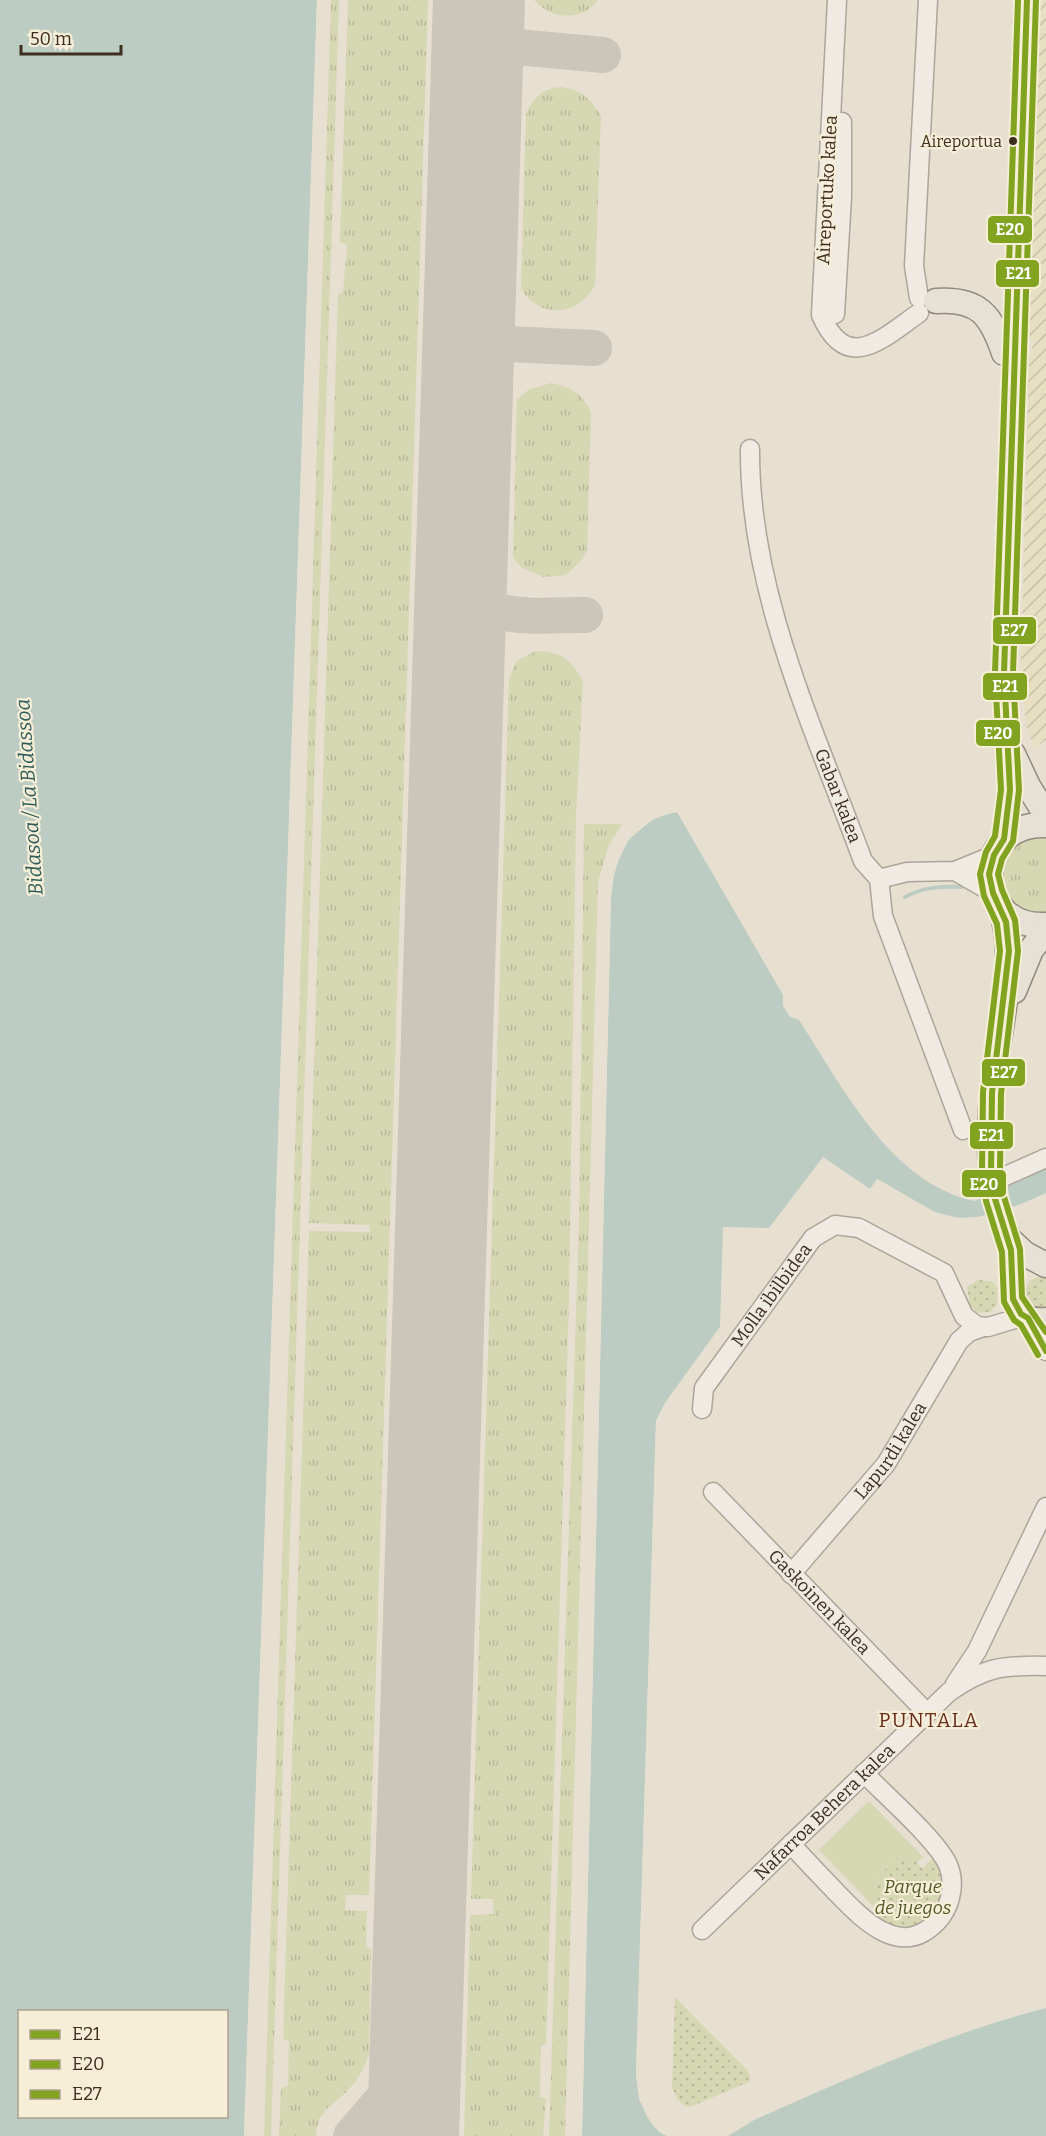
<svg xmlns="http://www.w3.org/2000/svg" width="1046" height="2136" font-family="Bitter,serif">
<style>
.farmland{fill:url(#farmland-furrows)}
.grass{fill:url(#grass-tufts)}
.park{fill:url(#park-dots)}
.garden{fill:#d6d7b3}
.water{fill:#bcccc2;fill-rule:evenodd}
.pier{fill:#e7e0d1}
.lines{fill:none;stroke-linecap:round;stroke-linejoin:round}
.stream{stroke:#bcccc2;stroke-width:4}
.taxiway{stroke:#cbc5ba;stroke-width:36}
.runway{stroke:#cbc5ba;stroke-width:92}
.minor-casing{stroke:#ada599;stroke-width:21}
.major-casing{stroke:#928b80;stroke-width:27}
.minor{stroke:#efebe3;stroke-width:18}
.major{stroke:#e6e1d4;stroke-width:24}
.bus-1-casing{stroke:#f7eed8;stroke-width:10}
.bus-2-casing{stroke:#f7eed8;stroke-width:10}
.bus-3-casing{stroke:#f7eed8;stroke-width:10}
.bus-1{stroke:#82a31f;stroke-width:6}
.bus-2{stroke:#82a31f;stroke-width:6}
.bus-3{stroke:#82a31f;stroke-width:6}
.bus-dot{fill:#3d2e20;stroke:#f7eed8;stroke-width:2}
.labels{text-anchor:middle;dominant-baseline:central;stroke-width:4.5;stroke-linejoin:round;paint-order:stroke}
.bus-label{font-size:16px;fill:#3d2e20;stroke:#f7eed8;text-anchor:end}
.street-label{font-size:18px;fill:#3d2e20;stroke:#f7eed8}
.park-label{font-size:18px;font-style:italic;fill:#4d5a26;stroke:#f7eed8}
.water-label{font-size:20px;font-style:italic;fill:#2f5d5a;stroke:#f7eed8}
.neighbourhood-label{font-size:20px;letter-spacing:1.5px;fill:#6b2e1e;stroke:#f7eed8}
.line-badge{stroke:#f7eed8;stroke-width:2}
.badge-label{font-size:16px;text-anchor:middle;font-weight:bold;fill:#fff}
</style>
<defs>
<pattern id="farmland-furrows" width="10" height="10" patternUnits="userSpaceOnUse" patternTransform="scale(1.5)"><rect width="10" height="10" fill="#e6dfc2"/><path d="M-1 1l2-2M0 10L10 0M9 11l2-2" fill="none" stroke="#c6c0a6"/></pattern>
<pattern id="grass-tufts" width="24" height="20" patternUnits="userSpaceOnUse" patternTransform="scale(1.5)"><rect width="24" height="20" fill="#d6d7b3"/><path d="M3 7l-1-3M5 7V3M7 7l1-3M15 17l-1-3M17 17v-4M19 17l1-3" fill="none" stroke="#b9b99a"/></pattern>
<pattern id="park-dots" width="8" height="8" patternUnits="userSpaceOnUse" patternTransform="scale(1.5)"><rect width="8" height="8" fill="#d6d7b3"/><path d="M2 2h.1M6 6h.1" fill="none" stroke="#b9b99a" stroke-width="1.8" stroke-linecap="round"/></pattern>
</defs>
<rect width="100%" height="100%" fill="#e7e0d1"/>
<!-- farmland -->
<polygon class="farmland" points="1034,0 1046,0 1046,740 1034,748 1026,724 1021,671 1029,355 1035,342 1024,338"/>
<!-- grass -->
<g class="grass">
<polygon points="331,0 339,0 271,2136 264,2136"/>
<path d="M 348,0 L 428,0 L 369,1895 L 346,1895 L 345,1910 L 367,1911 L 366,1947 L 371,1949 L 369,2054 C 365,2067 359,2078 350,2088 C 335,2105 317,2109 316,2136 L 279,2136 L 281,2088 L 288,2086 L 289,2041 L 283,2039 L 309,1231 L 370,1232 L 370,1225 L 309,1223 L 338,294 L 343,292 L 347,244 L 340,242 Z"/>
<path d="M 534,0 L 598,0 C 581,22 552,20 534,0 Z"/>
<path d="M 561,87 C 581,90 591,99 601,116 L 595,285 C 579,316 540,320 521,289 L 526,114 C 533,97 543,88 561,87 Z"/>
<path d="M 551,383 C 571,387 583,394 591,412 L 587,550 L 581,561 L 566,575 L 544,577 L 521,567 L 513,557 L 517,400 L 528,390 Z"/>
<path d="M 536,651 C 561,652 572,659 583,682 L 576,817 L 569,1300 L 546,2044 L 541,2046 L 540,2097 L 546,2098 L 543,2136 L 464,2136 L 470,1915 L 494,1914 L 493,1899 L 471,1899 L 509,679 L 516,661 Z"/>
<polygon points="584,824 622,824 609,845 598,882 565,2136 549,2136 579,1224"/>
<path d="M 1046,836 L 1046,914 C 1035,913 1023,914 1015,906 C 996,889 995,849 1023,840 C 1030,837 1039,837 1046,836 Z"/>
</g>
<!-- park -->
<g class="park">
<path d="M 1038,1277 L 1046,1278 L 1046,1308 L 1040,1309 L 1027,1302 C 1024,1290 1025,1281 1038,1277 Z"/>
<polygon points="978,1280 991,1281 998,1288 997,1304 990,1312 978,1313 970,1305 967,1287"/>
<path d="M 936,1855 L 947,1876 L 939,1911 L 910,1931 L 871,1920 L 884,1907 L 879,1901 L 877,1903 C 868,1876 893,1853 919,1861 L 917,1864 L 923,1868 Z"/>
<path d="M 675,1997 L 748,2071 L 751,2081 L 690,2107 C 680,2106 676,2097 672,2088 Z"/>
</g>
<!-- garden -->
<path class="garden" d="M 869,1801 L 923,1857 L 919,1861 C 893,1853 868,1876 877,1903 L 873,1906 L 819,1850 Z"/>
<!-- water -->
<g class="water">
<path d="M 0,0 L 317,0 L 244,2136 L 0,2136 ZM 20,2012 L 226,2012 L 226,2116 L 20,2116 Z"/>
<path d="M 677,812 L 783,995 L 783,1006 L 790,1017 L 799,1020 C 842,1086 891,1184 975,1201 L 1005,1182 L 1046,1164 L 1046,1193 C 1012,1208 971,1228 934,1212 C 915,1203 897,1189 877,1179 L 870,1189 L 823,1157 L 769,1228 L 723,1227 L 720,1327 L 665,1403 L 656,1421 L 636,2074 C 639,2097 644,2125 667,2136 L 582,2136 L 611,896 C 616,852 630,821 677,812 Z"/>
<path d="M 1046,2008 L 1046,2136 L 728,2136 L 754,2120 C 850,2078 944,2034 1046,2008 Z"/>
</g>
<!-- pier -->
<g class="pier">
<polygon points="317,0 320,0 247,2136 244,2136"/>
<polygon points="677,809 677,812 657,816 628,840 614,871 611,896 582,2134 579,2136 608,896 611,870 626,838 656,813"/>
<polygon points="877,1179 935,1212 958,1218 981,1217 983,1220 958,1221 934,1215"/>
<polygon points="720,1327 720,1331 667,1405 659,1422 639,2074 642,2099 661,2130 670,2136 667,2136 659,2132 639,2100 636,2074 656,1421 665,1403"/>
</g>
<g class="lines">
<!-- stream -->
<path class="stream" d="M 905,897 C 924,887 940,886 962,887"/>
<!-- taxiway -->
<g class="taxiway">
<polyline points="479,9 488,33 506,46 603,55"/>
<path d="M 476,90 C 481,67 491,56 514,48"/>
<path d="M 470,297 C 473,321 481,338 506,344 L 594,348"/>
<path d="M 467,386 C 473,363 482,350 506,344"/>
<path d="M 462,566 C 464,628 541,614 585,615"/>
<path d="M 459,656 C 462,632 475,616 499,612"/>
<polyline points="351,2136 399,2080 416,2033"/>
</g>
<!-- runway -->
<polyline class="runway" points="413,2136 479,0"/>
<defs>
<g id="minor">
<path d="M 837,0 L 821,315 C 847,375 883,338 919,313"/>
<polyline points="919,298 914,266 928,0"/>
<polyline points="835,314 842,197 842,122"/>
<path id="s1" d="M 750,449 C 749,593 814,728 863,861 L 879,879 L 883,916 L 963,1130"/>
<polyline points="955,871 993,893"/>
<polyline points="879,879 907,872 955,871 994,855"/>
<polyline points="1001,1178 1046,1158"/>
<polyline points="1028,1318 1046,1351"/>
<path id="s2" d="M 702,1409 L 704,1388 L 813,1238 L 835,1225 L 859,1228 L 944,1273 L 964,1316 L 977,1326 L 988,1327 L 1025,1316"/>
<path id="s3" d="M 713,1492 L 927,1713"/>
<path id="s4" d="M 791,1574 L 886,1464 L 959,1341 L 969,1332 L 983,1327"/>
<polyline points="955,1684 977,1651 1046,1507"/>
<path d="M 791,1844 C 805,1860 820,1875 835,1891 C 863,1920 903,1963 941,1917 C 952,1902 955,1881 948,1865 C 938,1841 884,1794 864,1773"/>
<path id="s5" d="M 702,1930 L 949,1692 C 985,1667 1002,1665 1046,1666"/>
</g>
<g id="major">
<path d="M 936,301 C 979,298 991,315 1004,353"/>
<polyline points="1013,754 1028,786 1046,815"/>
<path d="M 1046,825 C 971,822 972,929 1046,925"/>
<polyline points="1004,839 1010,790 1004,673 1027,0"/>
<path d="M 1001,908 C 1020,968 996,1032 992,1094 C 990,1127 988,1165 995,1199 C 999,1217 1008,1233 1011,1251 C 1016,1278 1002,1324 1046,1320"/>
<polyline points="1014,991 1031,950 1046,931"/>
<polyline points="1009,1239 1025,1254 1046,1265"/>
</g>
</defs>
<!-- minor casing -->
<use href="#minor" class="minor-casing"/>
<!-- major casing -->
<use href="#major" class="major-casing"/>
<!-- minor -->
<use href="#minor" class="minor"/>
<!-- major -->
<use href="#major" class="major"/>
<defs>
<polyline id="bus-1" points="1027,0 1004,673 1010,790 1004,839 994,855 989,874 993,893 1006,922 1009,951 992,1093 991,1171 995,1199 1011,1250 1013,1299 1021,1314 1028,1318 1046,1351"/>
<polyline id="bus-2" points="1018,0 995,673 1001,790 995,836 986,852 980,874 984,896 997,924 1000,951 983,1092 982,1171 986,1201 1002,1252 1004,1302 1014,1320 1021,1325 1038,1355"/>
<polyline id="bus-3" points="1036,0 1013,673 1019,790 1013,841 1002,859 998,874 1002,890 1015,920 1018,951 1001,1094 1000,1170 1004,1197 1020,1249 1022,1297 1046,1332"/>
</defs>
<!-- bus-1 casing -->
<use href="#bus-1" class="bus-1-casing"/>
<!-- bus-2 casing -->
<use href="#bus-2" class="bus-2-casing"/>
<!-- bus-3 casing -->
<use href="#bus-3" class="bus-3-casing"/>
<!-- bus-1 -->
<use href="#bus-1" class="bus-1"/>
<!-- bus-2 -->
<use href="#bus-2" class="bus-2"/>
<!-- bus-3 -->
<use href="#bus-3" class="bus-3"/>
</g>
<!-- markers -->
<circle class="bus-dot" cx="1013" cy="141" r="5"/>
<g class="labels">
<!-- bus labels -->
<g class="bus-label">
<text x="1002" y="141">Aireportua</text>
</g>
<!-- street labels -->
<g class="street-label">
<text transform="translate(827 190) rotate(-87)">Aireportuko kalea</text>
<text stroke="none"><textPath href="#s1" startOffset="360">Gabar kalea</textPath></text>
<text stroke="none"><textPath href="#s2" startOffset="136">Molla ibilbidea</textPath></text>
<text stroke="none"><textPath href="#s4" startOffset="159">Lapurdi kalea</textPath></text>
<text stroke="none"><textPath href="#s3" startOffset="153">Gaskoinen kalea</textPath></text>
<text stroke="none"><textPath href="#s5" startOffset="170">Nafarroa Behera kalea</textPath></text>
</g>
<!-- park labels -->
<g class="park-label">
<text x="913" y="1887">Parque<tspan x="913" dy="21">de juegos</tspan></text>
</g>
<!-- water labels -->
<g class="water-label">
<text transform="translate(29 797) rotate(-94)">Bidasoa / La Bidassoa</text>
</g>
<!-- neighbourhood labels -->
<g class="neighbourhood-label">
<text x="929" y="1720">PUNTALA</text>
</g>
</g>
<g class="line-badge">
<rect x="987" y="215" width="46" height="29" rx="6" fill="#82a31f"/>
<rect x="995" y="259" width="45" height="29" rx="6" fill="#82a31f"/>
<rect x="992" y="616" width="45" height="29" rx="6" fill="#82a31f"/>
<rect x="982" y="672" width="46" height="29" rx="6" fill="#82a31f"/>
<rect x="975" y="719" width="46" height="28" rx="6" fill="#82a31f"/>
<rect x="981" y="1058" width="45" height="29" rx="6" fill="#82a31f"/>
<rect x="969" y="1121" width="45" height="29" rx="6" fill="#82a31f"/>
<rect x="961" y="1169" width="46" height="29" rx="6" fill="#82a31f"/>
</g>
<g class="badge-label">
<text x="1010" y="235">E20</text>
<text x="1018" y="279">E21</text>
<text x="1014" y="636">E27</text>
<text x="1005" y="692">E21</text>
<text x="998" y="739">E20</text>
<text x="1004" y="1078">E27</text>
<text x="991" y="1141">E21</text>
<text x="984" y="1190">E20</text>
</g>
<!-- legend -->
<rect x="18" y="2010" width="210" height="108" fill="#f7eed8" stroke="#ada18e" stroke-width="1.5"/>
<rect x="30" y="2030" width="30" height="9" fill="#82a31f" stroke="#ada18e" stroke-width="1.5"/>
<text x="72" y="2040" font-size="18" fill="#3d2e20">E21</text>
<rect x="30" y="2060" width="30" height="9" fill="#82a31f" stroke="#ada18e" stroke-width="1.5"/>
<text x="72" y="2070" font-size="18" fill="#3d2e20">E20</text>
<rect x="30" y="2090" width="30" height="9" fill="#82a31f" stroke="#ada18e" stroke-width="1.5"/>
<text x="72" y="2100" font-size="18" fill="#3d2e20">E27</text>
<!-- scale -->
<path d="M21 45v9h100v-9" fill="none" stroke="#3d2e20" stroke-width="3"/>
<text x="30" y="45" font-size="18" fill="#3d2e20" stroke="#f7eed8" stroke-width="4.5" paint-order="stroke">50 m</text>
</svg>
